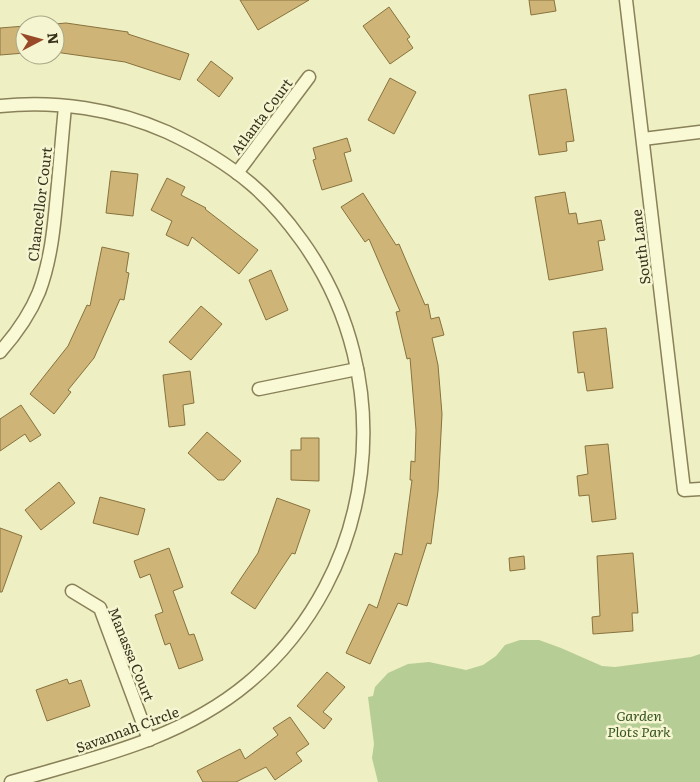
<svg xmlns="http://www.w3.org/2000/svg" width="700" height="782" font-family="Literata,serif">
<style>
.green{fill:#b6cd95}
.building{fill:#ceb577;stroke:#88723e}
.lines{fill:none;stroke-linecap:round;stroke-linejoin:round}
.minor-casing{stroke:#898159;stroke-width:15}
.minor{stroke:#f9f9d5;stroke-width:12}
.labels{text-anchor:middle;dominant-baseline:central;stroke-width:5;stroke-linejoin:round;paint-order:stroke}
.street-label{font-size:14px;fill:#38321d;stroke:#f5f6d1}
.park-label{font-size:14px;font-style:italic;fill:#395523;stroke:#f5f6d1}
</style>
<rect width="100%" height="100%" fill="#eeefc2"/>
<!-- green -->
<polygon class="green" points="520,640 539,640 561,648 602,666 615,667 691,657 700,654 700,782 378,782 372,758 374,744 368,697 373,696 375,687 388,673 408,664 429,662 466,670 483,665 496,656 505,645"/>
<!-- building -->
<g class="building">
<polygon points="240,0 309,0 258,30"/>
<polygon points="529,0 554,0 556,11 531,15"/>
<polygon points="389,7 410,37 407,39 413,48 390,64 363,26"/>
<polygon points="66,23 128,32 128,34 189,54 180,80 125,62 55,52 55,24"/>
<polygon points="25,26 25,53 0,55 0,28"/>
<polygon points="211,61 233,78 219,97 197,80"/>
<polygon points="390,78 416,92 394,134 368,120"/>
<polygon points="566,89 574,141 566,142 567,151 539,155 529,95"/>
<polygon points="347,138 351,151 344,153 352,181 322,190 313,160 316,159 313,148"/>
<polygon points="111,171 138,174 133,216 106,213"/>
<polygon points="167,178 185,187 181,195 206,208 205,209 258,250 239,274 192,237 188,246 166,235 172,221 151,210"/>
<polygon points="565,192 569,214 576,213 578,224 601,220 605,240 598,241 603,270 549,280 535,197"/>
<polygon points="363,193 396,245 399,244 425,305 428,304 431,319 439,317 444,335 432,338 438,365 442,414 438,491 431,544 427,543 407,606 398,603 370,664 346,653 369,604 377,608 395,553 402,555 412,480 410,480 411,461 415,462 416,430 410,358 407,359 396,312 400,311 369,239 365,242 341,207"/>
<polygon points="102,247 129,253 126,272 129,273 124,300 120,299 94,358 68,390 71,392 54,414 30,394 68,346 87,305 90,306"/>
<polygon points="271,270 288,310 266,320 249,280"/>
<polygon points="201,306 222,324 191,360 169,342"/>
<polygon points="606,328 613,388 587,391 584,372 578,373 573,332"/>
<polygon points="190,371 194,403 183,405 185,425 169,427 163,375"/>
<polygon points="21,405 41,435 30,442 25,434 0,451 0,419"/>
<polygon points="207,432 241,461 224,480 218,480 188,453"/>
<polygon points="301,438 319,438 319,481 291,480 291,450 301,450"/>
<polygon points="608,444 616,519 592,522 589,495 579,496 577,476 588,474 585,446"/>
<polygon points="59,482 75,503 41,530 25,510"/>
<polygon points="100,497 145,509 138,535 93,523"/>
<polygon points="277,498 310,510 295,554 292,553 255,609 231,593 258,553"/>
<polygon points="0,528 22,536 2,592 0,592"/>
<polygon points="169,548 183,587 173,591 189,635 194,634 203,660 179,669 170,643 165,645 155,615 163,612 150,574 140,578 134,561"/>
<polygon points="633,553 638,613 632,613 633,631 593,634 592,617 600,616 597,556"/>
<polygon points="524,556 525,569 510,571 509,558"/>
<polygon points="327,672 345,687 323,712 332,719 324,729 297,706"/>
<polygon points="67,679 69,684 81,680 90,706 47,721 36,690"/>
<polygon points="290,717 309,744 296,753 302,761 275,780 266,767 236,782 203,782 197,771 240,749 245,759 278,735 273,728"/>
</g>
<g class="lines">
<defs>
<g id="minor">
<polyline points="626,0 684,490 700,489"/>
<path d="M 0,106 C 56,100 115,109 167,132 C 197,146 225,162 251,184 C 270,200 287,220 302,241 C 401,379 378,574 248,683 C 180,740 93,758 11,782"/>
<polyline points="643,139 700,132"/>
<polyline points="237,173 309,77"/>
<path d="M 0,352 C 16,334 30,314 39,292 C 51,260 54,227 57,194 C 60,165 62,136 65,107"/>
<polyline points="259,389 357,369"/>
<polyline points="72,591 100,608 149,740"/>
</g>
</defs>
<!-- minor casing -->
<use href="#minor" class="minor-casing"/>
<!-- minor -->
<use href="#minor" class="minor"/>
</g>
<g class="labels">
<!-- street labels -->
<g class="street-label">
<text transform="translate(261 116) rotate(-53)">Atlanta Court</text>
<text transform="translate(39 204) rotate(-83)">Chancellor Court</text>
<text transform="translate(640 247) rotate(-97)">South Lane</text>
<text transform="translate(132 654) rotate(68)">Manassa Court</text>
<text transform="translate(127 729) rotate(-20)">Savannah Circle</text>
</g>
<!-- park labels -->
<g class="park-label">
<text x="639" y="715">Garden<tspan x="639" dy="16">Plots Park</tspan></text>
</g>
</g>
<!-- north arrow -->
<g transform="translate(40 40) rotate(84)"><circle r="24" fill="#f5f6d1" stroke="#a9a889"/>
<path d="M0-4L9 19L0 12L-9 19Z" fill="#994928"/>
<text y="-8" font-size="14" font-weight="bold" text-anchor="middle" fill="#38321d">N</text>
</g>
</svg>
